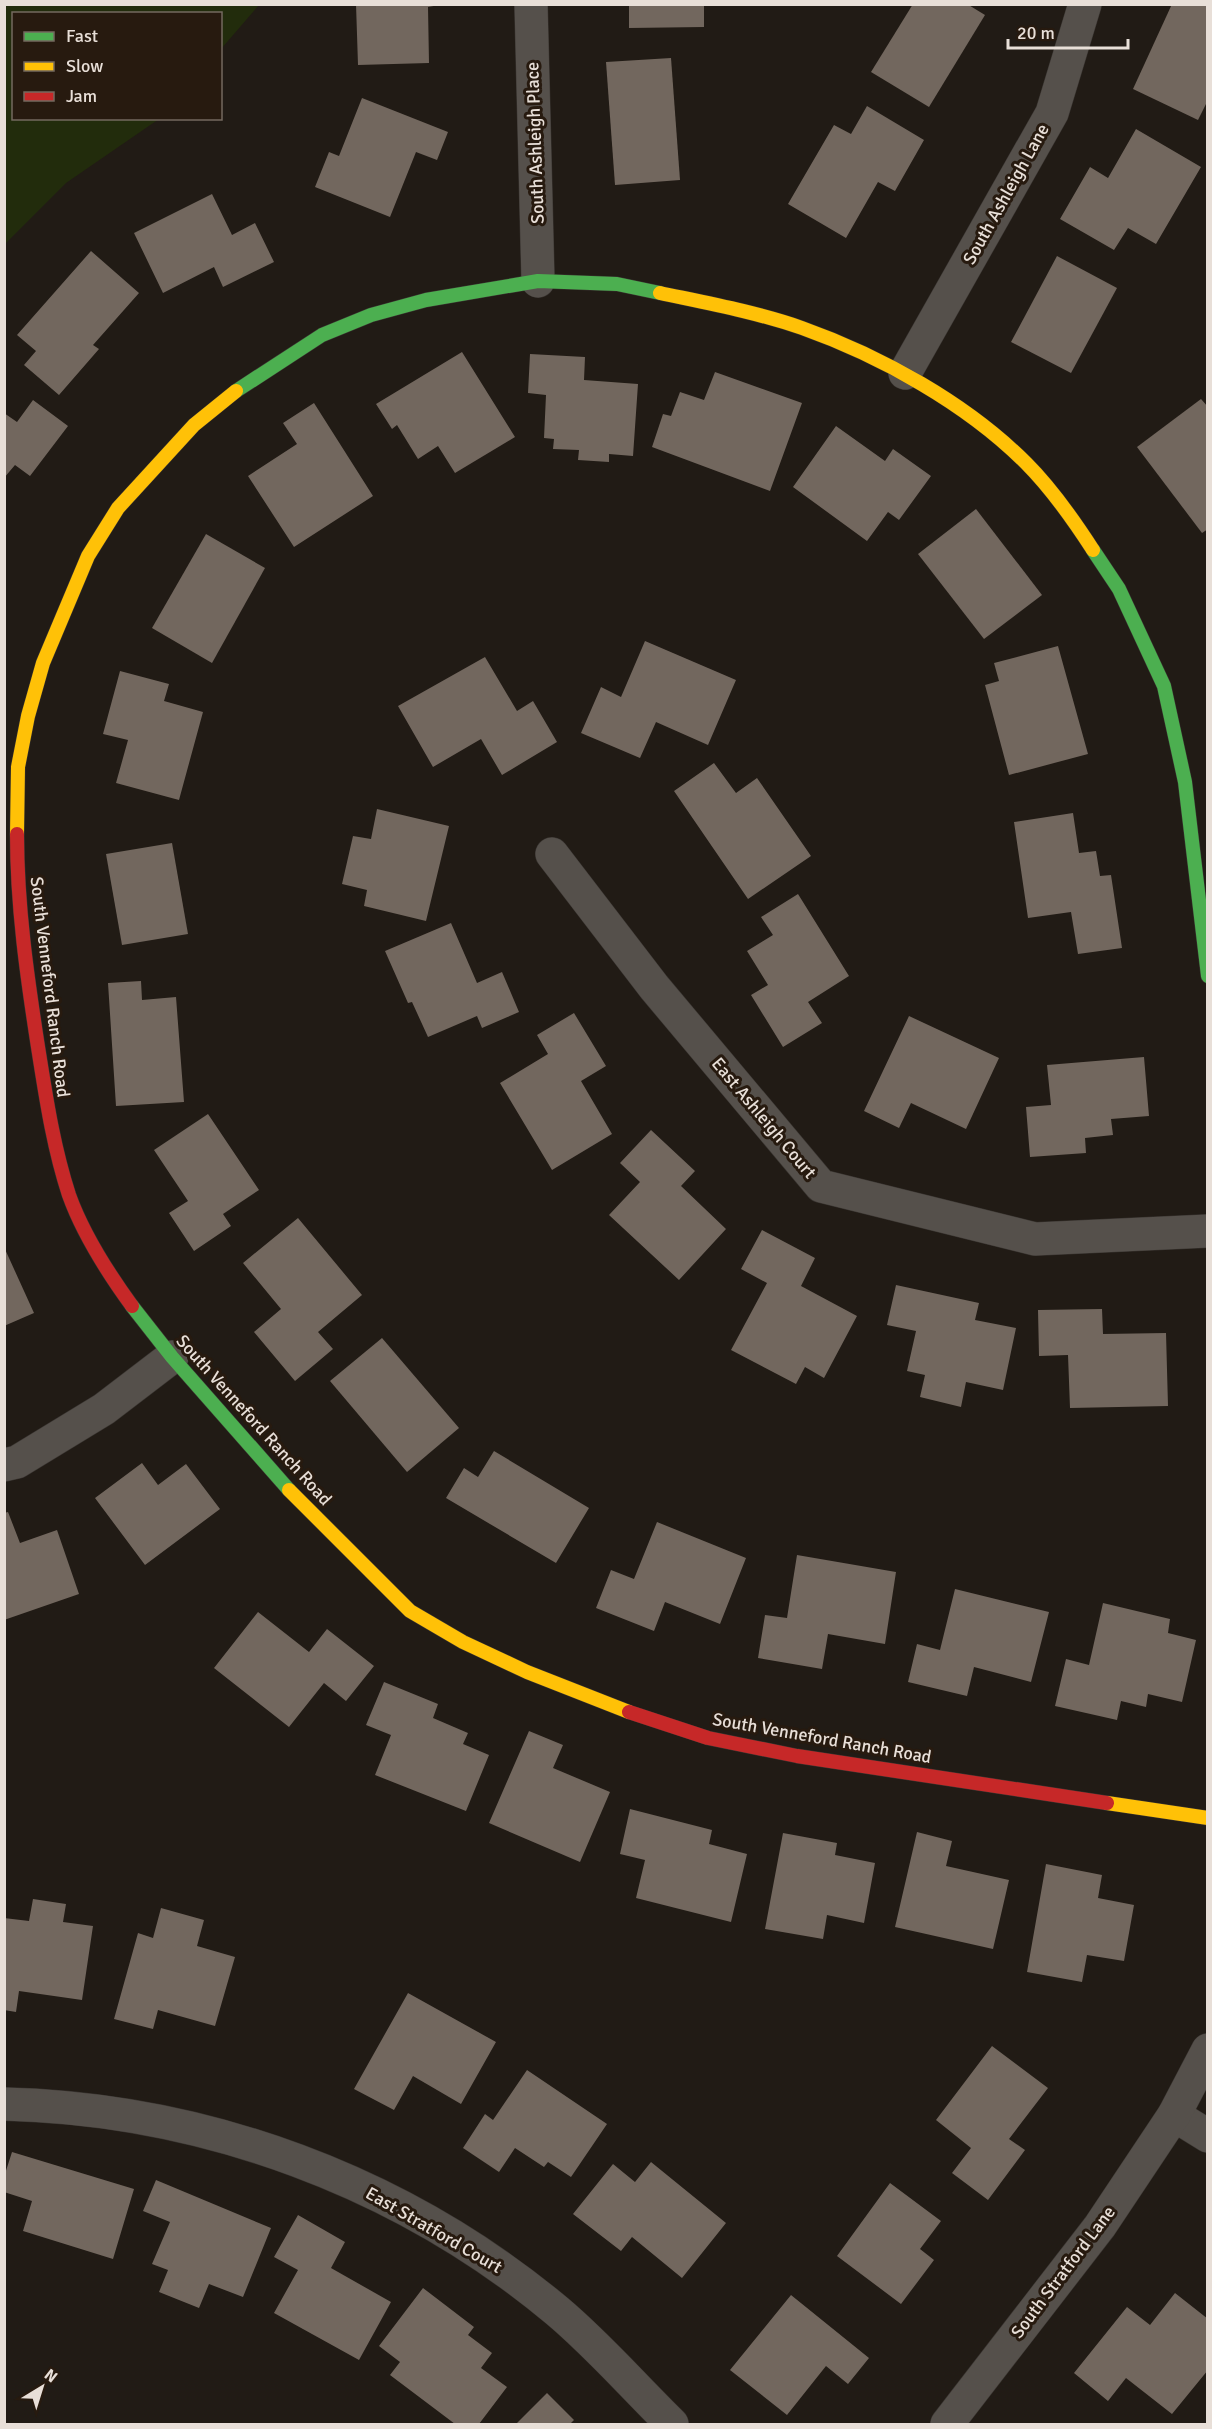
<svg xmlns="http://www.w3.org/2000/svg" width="1212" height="2429" font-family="Signika,sans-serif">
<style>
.green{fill:#222c0c}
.building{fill:#72675e}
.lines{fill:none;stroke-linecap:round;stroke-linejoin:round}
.street-casing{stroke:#3a3531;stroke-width:34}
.fast-casing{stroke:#3a3531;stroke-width:15}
.slow-casing{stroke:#3a3531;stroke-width:15}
.jam-casing{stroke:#3a3531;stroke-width:15}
.street{stroke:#55504b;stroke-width:33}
.fast{stroke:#4caf50;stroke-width:14}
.slow{stroke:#ffc107;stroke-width:14}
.jam{stroke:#c62828;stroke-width:14}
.labels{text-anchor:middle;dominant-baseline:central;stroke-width:6;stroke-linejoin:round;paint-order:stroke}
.street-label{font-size:18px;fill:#e8dfd8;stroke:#271a0f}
</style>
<rect width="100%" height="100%" fill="#211b15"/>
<!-- green -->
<polygon class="green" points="5,4 259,4 259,5 221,49 220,14 14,14 14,118 159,119 66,183 5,244"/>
<!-- building -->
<g class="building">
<polygon points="356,4 445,4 428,7 429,63 358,65"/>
<polygon points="629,4 704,4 704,27 629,28"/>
<polygon points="913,4 967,4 985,15 929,107 871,72"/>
<polygon points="1172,4 1208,4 1208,100 1198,120 1133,89"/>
<polygon points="671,58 680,180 615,185 606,62"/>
<polygon points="362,98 448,132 437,160 416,152 390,217 315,187 329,152 339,156"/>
<polygon points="867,106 924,140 895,191 878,182 846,238 788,204 834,125 851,134"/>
<polygon points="1136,129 1201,167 1156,244 1128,228 1114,250 1060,219 1090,167 1108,178"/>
<polygon points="212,194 232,235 255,223 274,262 223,287 214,267 163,293 134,233"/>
<polygon points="91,251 139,293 93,345 99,349 59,395 24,365 36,351 17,335"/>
<polygon points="1057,256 1117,288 1071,373 1011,342"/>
<polygon points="462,352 515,437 455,473 438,446 418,459 397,425 392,429 376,404"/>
<polygon points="530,354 585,357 584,380 638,384 633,456 609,454 609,462 578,460 579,450 553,449 554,439 544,438 546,395 528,393"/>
<polygon points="715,372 802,403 770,491 652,447 663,414 671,416 680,392 704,400"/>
<polygon points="1201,399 1208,407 1208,529 1202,533 1137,447"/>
<polygon points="33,400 68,426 30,476 15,465 4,478 4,413 17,422"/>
<polygon points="314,403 373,496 294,547 248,476 297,444 283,423"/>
<polygon points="836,426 885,461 893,449 931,476 899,520 888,512 867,541 793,487"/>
<polygon points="976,509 1042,595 984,639 918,554"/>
<polygon points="206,534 265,568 212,663 152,628"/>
<polygon points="645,641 736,680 708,745 656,722 640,758 581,733 601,687 621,697"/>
<polygon points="1058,646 1088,754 1009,775 985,685 999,681 994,663"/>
<polygon points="485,657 517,711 533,701 557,742 502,775 481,739 433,767 398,706"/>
<polygon points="120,671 169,684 164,701 203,712 179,800 116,783 128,740 103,734"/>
<polygon points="714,763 736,793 757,778 811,856 748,899 674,791"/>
<polygon points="377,809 449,826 426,921 364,906 367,890 342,884 353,836 371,839"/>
<polygon points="1073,813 1079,853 1096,851 1100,876 1111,875 1122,948 1078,954 1071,912 1028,918 1014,822"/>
<polygon points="172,843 188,934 122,945 106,854"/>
<polygon points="798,894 849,976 808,1002 822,1023 783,1047 751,995 768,985 747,951 773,935 761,917"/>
<polygon points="451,923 477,983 502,972 519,1012 482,1028 477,1016 428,1037 412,1002 408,1003 385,951"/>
<polygon points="141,981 142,1000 176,997 184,1102 116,1106 108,983"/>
<polygon points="574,1013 606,1066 581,1081 612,1134 552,1170 500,1083 548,1054 537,1035"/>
<polygon points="909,1016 999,1058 966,1129 911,1103 899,1128 864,1111"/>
<polygon points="1144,1057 1149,1116 1111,1119 1113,1135 1085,1138 1086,1153 1030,1157 1026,1107 1051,1105 1047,1065"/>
<polygon points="208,1114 259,1190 223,1214 231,1226 194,1251 169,1213 188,1201 154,1150"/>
<polygon points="651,1130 695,1171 681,1186 726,1229 679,1280 609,1215 640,1182 620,1163"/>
<polygon points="298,1218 362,1295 318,1332 333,1349 295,1381 254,1332 281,1309 243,1263"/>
<polygon points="762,1230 815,1258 801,1286 857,1316 824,1378 805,1367 796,1384 731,1350 767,1283 741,1269"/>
<polygon points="4,1247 34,1313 4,1326"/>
<polygon points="896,1285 979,1303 975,1320 1016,1328 1003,1390 966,1382 961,1407 920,1397 925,1375 907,1371 916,1331 887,1325"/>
<polygon points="1102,1309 1103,1334 1166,1333 1168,1406 1070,1408 1068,1355 1039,1356 1038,1310"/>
<polygon points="382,1338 459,1428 407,1472 330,1381"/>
<polygon points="494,1451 589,1508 556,1563 446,1498 464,1468 478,1477"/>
<polygon points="142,1463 158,1485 186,1464 220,1509 145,1565 95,1498"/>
<polygon points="8,1512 20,1543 57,1530 79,1594 4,1620 4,1513"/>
<polygon points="657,1522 746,1558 720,1624 665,1602 654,1631 596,1608 611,1570 634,1579"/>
<polygon points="797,1555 896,1572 885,1644 828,1634 822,1669 758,1658 765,1615 787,1618"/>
<polygon points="955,1589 1049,1612 1031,1682 974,1667 967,1696 908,1682 917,1644 940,1650"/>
<polygon points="1103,1603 1170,1619 1168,1633 1196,1640 1182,1702 1148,1694 1146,1707 1121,1701 1117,1720 1055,1706 1066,1659 1089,1665"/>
<polygon points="258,1612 309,1652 327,1629 374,1666 346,1701 324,1683 289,1727 214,1668"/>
<polygon points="384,1682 438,1704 433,1718 468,1733 463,1744 489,1755 466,1811 375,1775 391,1735 366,1725"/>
<polygon points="529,1731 563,1745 553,1768 610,1792 580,1862 489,1823"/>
<polygon points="630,1809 712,1830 709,1844 747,1854 731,1922 636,1898 645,1860 620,1854"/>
<polygon points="917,1832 952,1841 946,1866 1009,1880 993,1949 895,1927"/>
<polygon points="783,1833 837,1843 835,1855 875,1863 864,1923 827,1915 823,1939 765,1929"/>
<polygon points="1046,1864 1102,1875 1098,1898 1134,1905 1124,1961 1087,1955 1082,1982 1027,1972"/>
<polygon points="33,1899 66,1904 63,1922 93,1926 82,2000 19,1991 16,2012 4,2010 4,1918 29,1921"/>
<polygon points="161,1908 204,1920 197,1946 235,1957 215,2026 158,2010 153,2029 114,2019 138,1933 153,1938"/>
<polygon points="408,1993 496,2042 461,2104 413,2076 394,2110 354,2089"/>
<polygon points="992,2046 1048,2088 1009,2139 1025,2150 988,2200 952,2173 971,2148 936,2120"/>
<polygon points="527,2070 607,2124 571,2177 548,2162 544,2167 515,2148 499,2172 463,2148 485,2114 493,2120"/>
<polygon points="12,2152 134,2189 113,2259 23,2231 32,2201 4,2192 4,2177"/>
<polygon points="651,2162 726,2223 682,2278 632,2237 621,2251 573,2214 613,2164 635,2182"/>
<polygon points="156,2180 271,2228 243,2297 209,2284 199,2308 159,2292 168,2270 152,2264 170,2222 143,2211"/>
<polygon points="890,2183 941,2221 920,2249 934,2260 901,2304 837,2256"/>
<polygon points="298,2215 345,2242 331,2268 391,2302 359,2360 274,2313 298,2270 274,2257"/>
<polygon points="423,2288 474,2327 468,2335 492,2353 481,2368 507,2387 479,2424 455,2424 390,2375 400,2362 379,2346"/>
<polygon points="1175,2293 1208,2319 1208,2370 1172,2414 1126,2378 1108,2401 1074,2373 1127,2307 1150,2325"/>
<polygon points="791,2295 869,2358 848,2384 826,2366 787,2415 730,2370"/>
<polygon points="547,2393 574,2420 570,2424 516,2424"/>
</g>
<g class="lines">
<defs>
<g id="street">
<polyline points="531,4 538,281"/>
<polyline points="905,373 1052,113 1085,4"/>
<polyline points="552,854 654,987 821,1186 1035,1239 1208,1231"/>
<polyline points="4,1465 17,1462 104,1409 172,1357"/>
<path d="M 4,2104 C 205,2109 401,2181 556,2310 C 597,2344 634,2387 672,2424"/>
<polyline points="1174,2115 1208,2136"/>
<polyline points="947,2424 1100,2226 1174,2115 1208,2050"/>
</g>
<g id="fast">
<polyline points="236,391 322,335 371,315 426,300 538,281 617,284 660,293"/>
<polyline points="1093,550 1119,589 1164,686 1185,782 1208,976"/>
<polyline points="132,1306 172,1357 289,1490"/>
</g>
<g id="slow">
<path d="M 660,293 C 707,303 756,312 802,328 C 881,356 967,404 1026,463 C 1052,489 1073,519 1093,550"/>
<polyline points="17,834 18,767 28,716 43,663 88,556 118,508 194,425 236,391"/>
<polyline points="289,1490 410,1611 463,1642 527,1672 629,1712"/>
<polyline points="1107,1803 1208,1818"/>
</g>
<g id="jam">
<path d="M 17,834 C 17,906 27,976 38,1047 C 46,1097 53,1146 69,1195 C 83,1234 108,1273 132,1306"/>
<polyline points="629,1712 708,1738 797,1756 1107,1803"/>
</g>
</defs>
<!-- street casing -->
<use href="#street" class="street-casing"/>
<!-- fast casing -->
<use href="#fast" class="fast-casing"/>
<!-- slow casing -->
<use href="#slow" class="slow-casing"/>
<!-- jam casing -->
<use href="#jam" class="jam-casing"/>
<!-- street -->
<use href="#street" class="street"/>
<!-- fast -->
<use href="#fast" class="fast"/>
<!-- slow -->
<use href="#slow" class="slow"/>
<!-- jam -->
<use href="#jam" class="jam"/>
</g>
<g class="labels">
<!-- street labels -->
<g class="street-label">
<text transform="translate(535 143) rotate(-92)">South Ashleigh Place</text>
<text transform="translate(1006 194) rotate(-61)">South Ashleigh Lane</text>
<text transform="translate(50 987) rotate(83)">South Venneford Ranch Road</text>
<text transform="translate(764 1118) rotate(50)">East Ashleigh Court</text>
<text transform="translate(254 1420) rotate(48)">South Venneford Ranch Road</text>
<text transform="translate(822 1738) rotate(10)">South Venneford Ranch Road</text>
<text transform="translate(434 2230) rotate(30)">East Stratford Court</text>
<text transform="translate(1063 2272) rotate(-53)">South Stratford Lane</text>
</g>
</g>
<!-- border -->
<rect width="1212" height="2429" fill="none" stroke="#e8dfd8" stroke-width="12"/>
<!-- legend -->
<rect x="12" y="12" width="210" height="108" fill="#271a0f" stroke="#74695f" stroke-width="1.5"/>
<rect x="24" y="32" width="30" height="9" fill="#4caf50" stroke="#74695f" stroke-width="1.5"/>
<text x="66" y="42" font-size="18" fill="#e8dfd8">Fast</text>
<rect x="24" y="62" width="30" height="9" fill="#ffc107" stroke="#74695f" stroke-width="1.5"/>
<text x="66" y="72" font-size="18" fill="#e8dfd8">Slow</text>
<rect x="24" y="92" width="30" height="9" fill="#c62828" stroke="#74695f" stroke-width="1.5"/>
<text x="66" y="102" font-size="18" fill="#e8dfd8">Jam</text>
<!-- north arrow -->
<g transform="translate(42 2387) rotate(38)" stroke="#271a0f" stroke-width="4.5" paint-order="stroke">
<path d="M0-4.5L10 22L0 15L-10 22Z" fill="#e8dfd8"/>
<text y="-9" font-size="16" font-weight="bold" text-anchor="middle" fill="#e8dfd8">N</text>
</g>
<!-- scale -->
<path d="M1008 39v9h120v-9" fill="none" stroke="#e8dfd8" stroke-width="3"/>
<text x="1017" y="39" font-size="18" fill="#e8dfd8" stroke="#271a0f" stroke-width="4.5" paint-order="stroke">20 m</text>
</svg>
